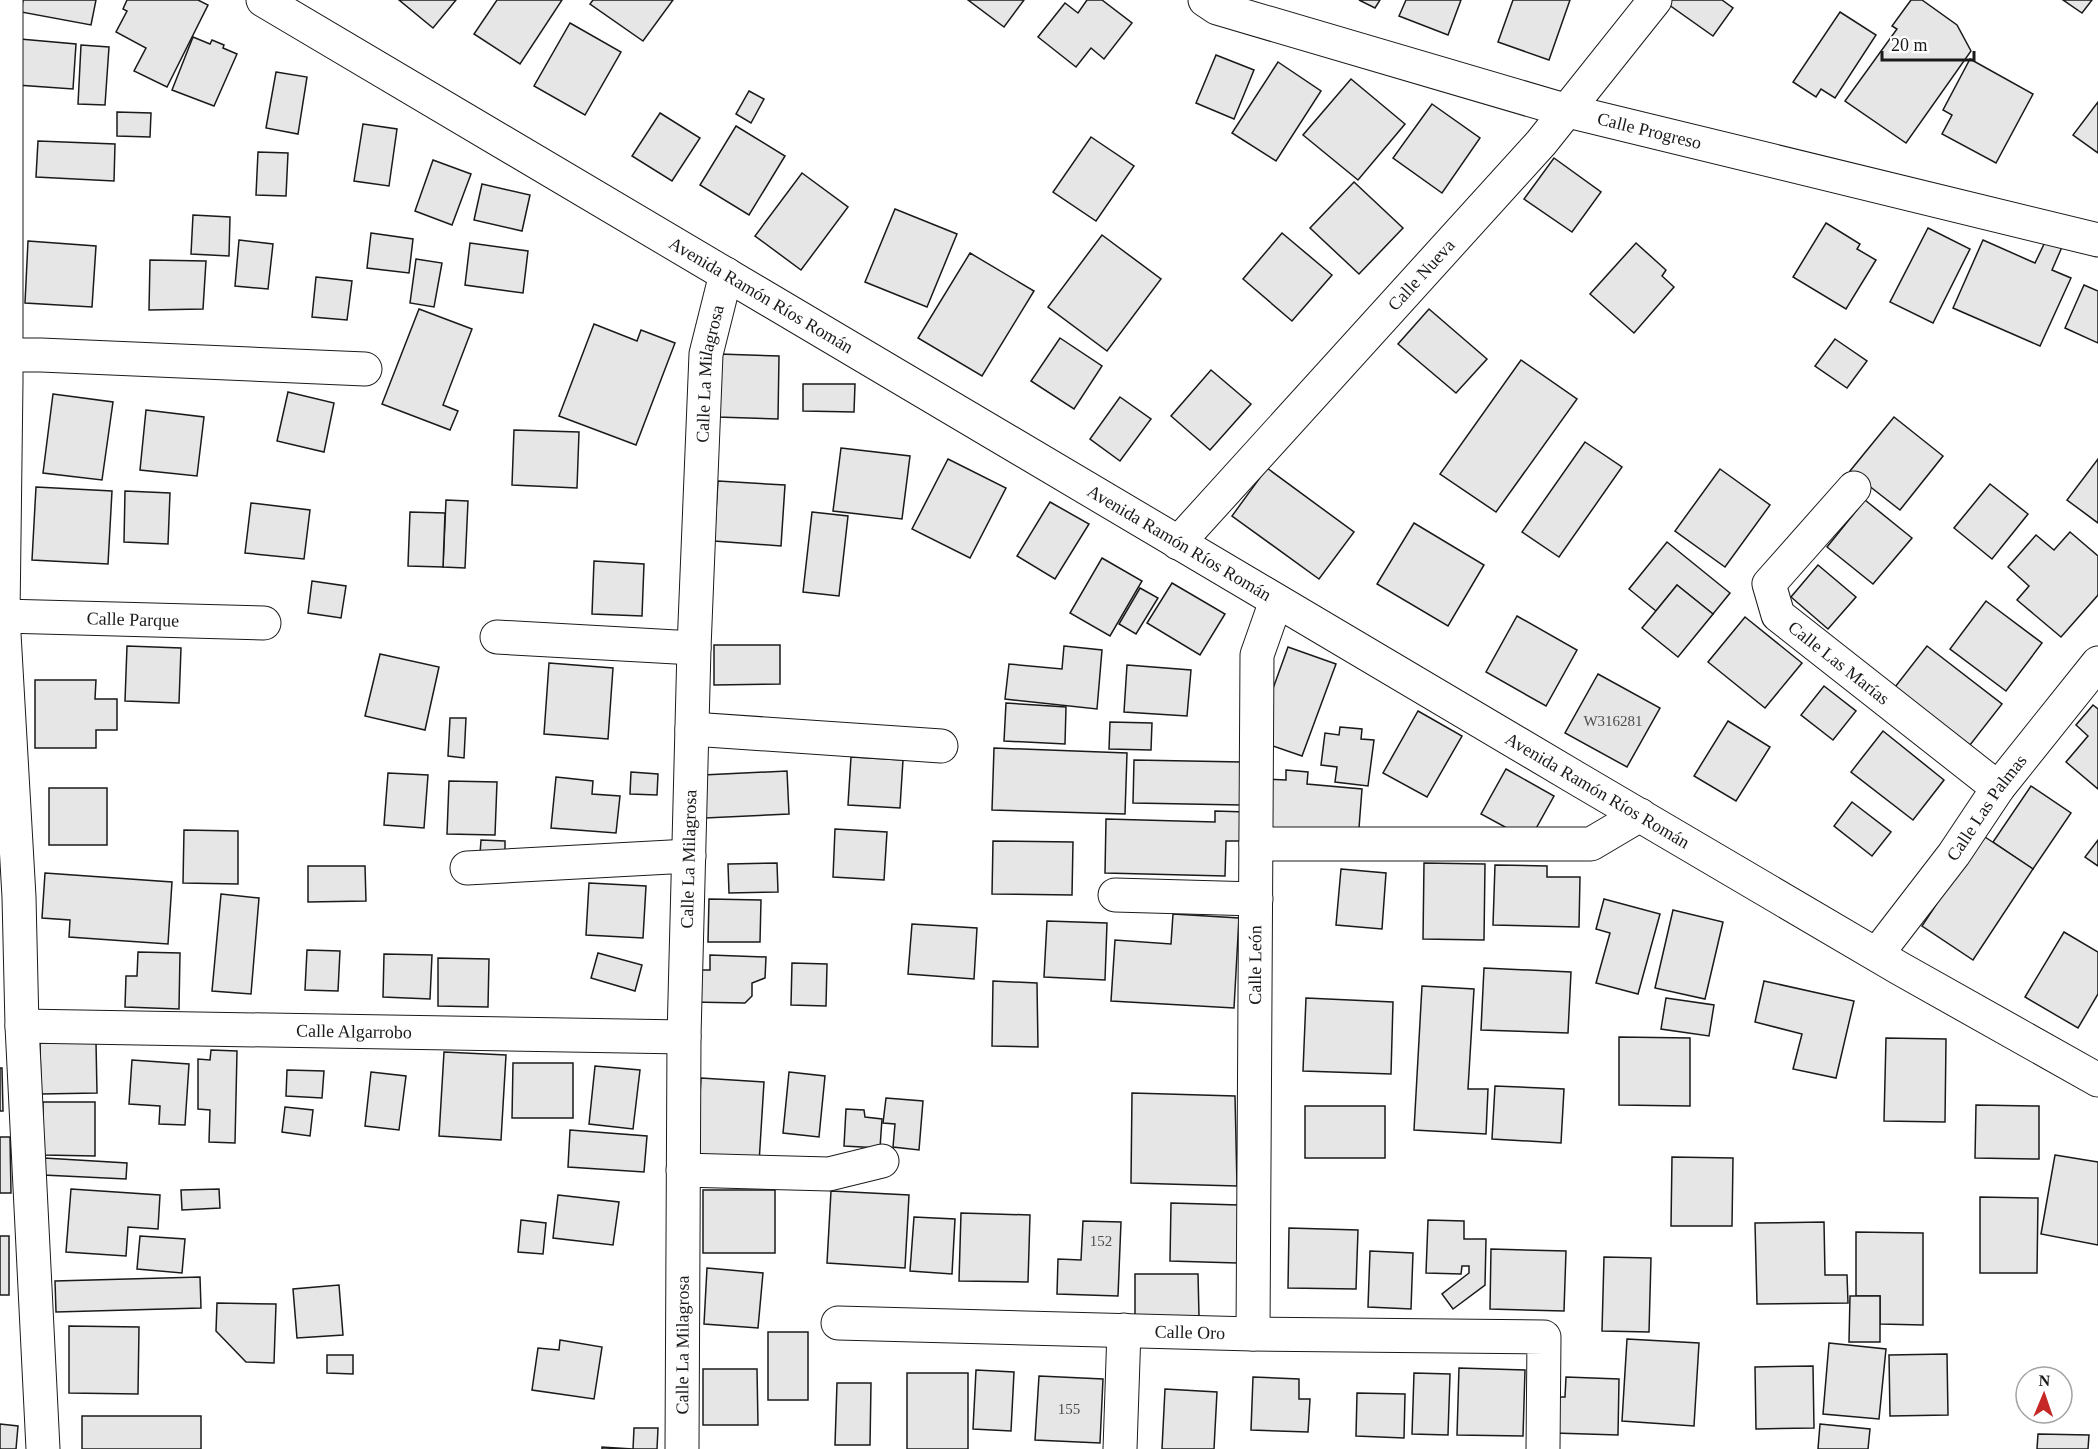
<svg xmlns="http://www.w3.org/2000/svg" width="2098" height="1449" font-family="Georgia,serif">
<style>
.building{fill:#e6e6e6;stroke:#1a1a1a;stroke-width:1.5}
.lines{fill:none;stroke-linecap:round;stroke-linejoin:round}
.minor-casing{stroke:#1a1a1a;stroke-width:35}
.minor{stroke:#fff;stroke-width:33}
.labels{text-anchor:middle;dominant-baseline:central;stroke-width:4.5;stroke-linejoin:round;paint-order:stroke}
.number-label{font-size:15px;fill:#4d4d4d}
.street-label{font-size:18px;fill:#1a1a1a;stroke:#fff}
</style>
<rect width="100%" height="100%" fill="#fff"/>
<!-- building -->
<g class="building">
<polygon points="23,0 96,0 91,25 21,12"/>
<polygon points="127,0 198,0 208,5 167,87 134,71 146,48 116,32 127,11 123,9"/>
<polygon points="399,0 456,0 433,28"/>
<polygon points="497,0 562,0 520,64 474,34"/>
<polygon points="593,0 673,0 643,41 590,4"/>
<polygon points="968,0 1024,0 1004,27"/>
<polygon points="1087,0 1102,0 1132,23 1104,59 1091,48 1076,67 1038,37 1065,3 1078,13"/>
<polygon points="1359,0 1380,0 1375,8"/>
<polygon points="1406,0 1461,0 1448,35 1399,16"/>
<polygon points="1513,0 1570,0 1549,60 1498,42"/>
<polygon points="1666,0 1722,0 1733,8 1713,36 1665,2"/>
<polygon points="1911,0 1922,0 1957,25 1971,51 1906,143 1845,101 1897,29 1892,26"/>
<polygon points="2063,0 2092,0 2082,13"/>
<polygon points="1840,12 1876,35 1835,98 1821,89 1816,97 1793,82"/>
<polygon points="570,23 621,52 585,115 534,86"/>
<polygon points="193,37 210,44 212,40 224,45 223,48 237,54 214,106 172,90"/>
<polygon points="20,39 76,44 73,89 17,85"/>
<polygon points="81,45 109,47 105,105 78,104"/>
<polygon points="1216,55 1254,70 1234,119 1196,103"/>
<polygon points="1970,59 2033,94 1996,163 1942,134 1952,115 1943,110"/>
<polygon points="1278,62 1321,91 1276,161 1232,133"/>
<polygon points="276,72 307,77 298,134 266,128"/>
<polygon points="1351,79 1405,124 1358,180 1303,135"/>
<polygon points="749,91 764,99 751,123 736,114"/>
<polygon points="2098,102 2098,153 2073,135"/>
<polygon points="1432,104 1480,138 1442,193 1393,158"/>
<polygon points="117,112 151,113 150,137 117,136"/>
<polygon points="660,113 700,138 672,181 632,156"/>
<polygon points="363,124 397,129 389,186 354,181"/>
<polygon points="736,126 785,156 749,215 700,185"/>
<polygon points="1091,137 1134,166 1096,221 1053,192"/>
<polygon points="38,141 115,144 114,181 36,177"/>
<polygon points="258,152 288,153 286,196 256,195"/>
<polygon points="1554,158 1601,192 1572,232 1524,199"/>
<polygon points="433,160 471,174 452,225 415,211"/>
<polygon points="802,173 848,207 801,270 755,236"/>
<polygon points="1354,182 1403,228 1359,274 1310,228"/>
<polygon points="482,184 530,195 522,231 474,220"/>
<polygon points="895,209 957,234 927,307 865,282"/>
<polygon points="193,215 230,217 229,256 191,254"/>
<polygon points="1826,223 1860,244 1857,249 1876,260 1846,309 1793,277"/>
<polygon points="1928,228 1970,249 1933,323 1890,302"/>
<polygon points="371,233 413,239 409,273 367,268"/>
<polygon points="1282,233 1332,275 1292,321 1243,279"/>
<polygon points="1102,235 1161,279 1107,351 1048,307"/>
<polygon points="239,240 273,244 268,289 235,286"/>
<polygon points="1983,240 2035,263 2046,240 2062,247 2052,270 2071,278 2040,346 1953,308"/>
<polygon points="28,241 96,246 92,307 25,303"/>
<polygon points="470,243 528,251 523,293 465,285"/>
<polygon points="1636,243 1666,270 1662,276 1674,287 1634,333 1590,294"/>
<polygon points="970,253 1034,291 982,376 918,338"/>
<polygon points="416,259 442,263 434,307 410,303"/>
<polygon points="150,260 206,261 203,309 149,310"/>
<polygon points="316,277 352,281 347,320 312,317"/>
<polygon points="2084,285 2098,291 2098,343 2065,328"/>
<polygon points="419,309 472,329 443,405 458,411 450,430 382,404"/>
<polygon points="1429,309 1487,359 1456,393 1398,344"/>
<polygon points="594,324 637,341 641,330 675,343 636,445 559,416"/>
<polygon points="1060,338 1102,366 1074,409 1031,381"/>
<polygon points="1835,339 1867,361 1847,388 1815,366"/>
<polygon points="719,354 779,356 778,419 717,417"/>
<polygon points="1521,360 1577,399 1496,512 1440,474"/>
<polygon points="1211,370 1251,404 1210,450 1171,416"/>
<polygon points="803,384 855,384 854,412 803,411"/>
<polygon points="288,392 334,403 324,452 277,441"/>
<polygon points="53,394 113,402 102,480 43,473"/>
<polygon points="1120,397 1151,419 1120,461 1090,439"/>
<polygon points="146,410 204,417 197,476 140,470"/>
<polygon points="1894,417 1943,456 1900,510 1850,471"/>
<polygon points="514,430 579,432 577,488 512,485"/>
<polygon points="1585,442 1622,467 1559,557 1522,532"/>
<polygon points="841,448 910,456 902,519 833,511"/>
<polygon points="948,459 1006,488 970,558 912,529"/>
<polygon points="2098,459 2098,523 2067,500"/>
<polygon points="1267,468 1354,532 1319,579 1232,516"/>
<polygon points="1720,469 1770,505 1725,567 1675,531"/>
<polygon points="718,481 785,485 781,546 714,541"/>
<polygon points="1990,484 2028,514 1992,559 1954,528"/>
<polygon points="36,487 112,491 108,564 32,560"/>
<polygon points="125,491 170,493 168,544 124,542"/>
<polygon points="446,500 468,501 465,568 443,567"/>
<polygon points="1865,500 1912,538 1873,584 1827,547"/>
<polygon points="1050,502 1089,524 1055,579 1017,556"/>
<polygon points="251,503 310,510 304,559 245,553"/>
<polygon points="410,512 445,513 443,567 408,566"/>
<polygon points="812,512 848,516 839,596 803,592"/>
<polygon points="1414,523 1484,565 1448,626 1377,584"/>
<polygon points="2070,532 2098,556 2098,595 2061,637 2017,600 2029,586 2008,567 2036,535 2054,550"/>
<polygon points="1667,542 1730,593 1713,614 1677,585 1656,611 1629,589"/>
<polygon points="1102,558 1142,581 1110,636 1070,613"/>
<polygon points="594,561 644,564 642,616 592,614"/>
<polygon points="1818,565 1856,597 1828,629 1791,597"/>
<polygon points="312,581 346,586 341,618 308,613"/>
<polygon points="1172,583 1225,614 1200,655 1147,623"/>
<polygon points="1677,585 1713,614 1678,657 1642,628"/>
<polygon points="1140,588 1158,598 1136,634 1119,624"/>
<polygon points="1986,601 2042,643 2006,691 1950,649"/>
<polygon points="1517,616 1577,650 1546,706 1486,672"/>
<polygon points="1745,617 1802,663 1765,708 1708,662"/>
<polygon points="714,645 780,645 780,684 714,685"/>
<polygon points="127,646 181,648 179,703 125,701"/>
<polygon points="1064,646 1102,650 1097,709 1005,699 1009,664 1062,669"/>
<polygon points="1927,646 2002,704 1970,745 1895,687"/>
<polygon points="1288,647 1336,664 1302,756 1270,745 1266,708"/>
<polygon points="380,654 439,667 425,730 365,716"/>
<polygon points="549,663 613,668 608,739 544,734"/>
<polygon points="1127,665 1191,670 1187,716 1124,712"/>
<polygon points="1598,674 1660,708 1627,767 1565,733"/>
<polygon points="35,680 96,680 95,699 117,699 117,730 96,730 96,748 35,748"/>
<polygon points="1824,686 1856,711 1833,740 1801,715"/>
<polygon points="1006,703 1066,707 1065,744 1004,741"/>
<polygon points="2093,705 2098,709 2098,789 2066,762 2088,736 2076,725"/>
<polygon points="1418,711 1462,736 1427,797 1383,773"/>
<polygon points="450,718 466,718 464,758 448,756"/>
<polygon points="1728,721 1770,747 1736,801 1694,776"/>
<polygon points="1110,722 1152,723 1151,750 1109,749"/>
<polygon points="1340,727 1362,729 1361,739 1374,740 1368,786 1335,782 1337,767 1321,765 1325,733 1339,735"/>
<polygon points="1883,731 1944,780 1913,820 1851,772"/>
<polygon points="994,748 1127,753 1125,814 992,810"/>
<polygon points="851,757 903,760 900,808 848,805"/>
<polygon points="1134,760 1242,762 1241,805 1133,803"/>
<polygon points="1506,769 1554,796 1534,832 1516,833 1481,814"/>
<polygon points="1286,770 1308,772 1307,784 1362,789 1358,841 1261,833 1266,779 1286,780"/>
<polygon points="787,771 789,814 705,818 703,775"/>
<polygon points="631,772 658,774 657,795 630,794"/>
<polygon points="388,773 428,775 424,828 384,825"/>
<polygon points="556,777 593,781 592,794 620,796 616,833 551,828"/>
<polygon points="449,781 497,782 495,835 447,834"/>
<polygon points="2031,786 2071,813 2033,869 1993,842"/>
<rect x="49" y="788" width="58" height="57"/>
<polygon points="1852,802 1891,832 1872,856 1834,826"/>
<polygon points="1215,811 1246,812 1245,841 1226,841 1225,876 1105,873 1106,819 1215,822"/>
<polygon points="835,829 887,832 884,880 833,877"/>
<polygon points="184,830 238,831 238,884 183,883"/>
<polygon points="1982,835 2033,869 1973,960 1922,926"/>
<polygon points="481,840 505,841 505,855 480,854"/>
<polygon points="2098,840 2098,866 2085,857"/>
<polygon points="993,841 1073,842 1072,895 992,894"/>
<polygon points="777,863 778,892 729,893 728,864"/>
<polygon points="1424,863 1485,864 1484,940 1423,939"/>
<polygon points="1495,865 1547,866 1547,877 1580,877 1579,927 1493,925"/>
<polygon points="308,866 365,866 366,901 308,902"/>
<polygon points="1341,869 1386,873 1382,929 1336,925"/>
<polygon points="45,873 172,882 168,944 69,937 70,920 42,918"/>
<polygon points="589,883 646,886 643,938 586,935"/>
<polygon points="221,894 259,898 251,994 212,991"/>
<polygon points="709,899 761,900 760,942 708,942"/>
<polygon points="1604,899 1660,914 1638,994 1596,983 1610,933 1596,929"/>
<polygon points="1673,910 1723,922 1705,999 1655,988"/>
<polygon points="1173,914 1239,918 1234,1008 1111,1001 1115,940 1171,944"/>
<polygon points="1047,921 1107,923 1105,980 1044,977"/>
<polygon points="912,924 977,928 974,979 908,974"/>
<polygon points="2064,932 2098,952 2098,994 2078,1028 2025,997"/>
<polygon points="307,950 340,951 338,991 305,990"/>
<polygon points="138,952 180,953 179,1009 125,1007 126,976 137,976"/>
<polygon points="598,953 642,965 635,991 591,978"/>
<polygon points="384,954 432,955 430,999 383,997"/>
<polygon points="710,955 766,957 765,978 752,983 752,996 745,1003 692,1002 702,970 710,970"/>
<polygon points="438,958 489,959 488,1007 438,1006"/>
<polygon points="792,963 827,964 826,1006 791,1005"/>
<polygon points="1484,968 1571,972 1568,1033 1481,1030"/>
<polygon points="993,981 1037,983 1038,1047 992,1046"/>
<polygon points="1764,981 1854,1001 1836,1078 1793,1069 1802,1034 1755,1022"/>
<polygon points="1422,986 1474,989 1468,1089 1488,1089 1486,1134 1414,1130"/>
<polygon points="1306,998 1393,1002 1391,1074 1303,1071"/>
<polygon points="1666,998 1714,1005 1709,1036 1661,1029"/>
<polygon points="1619,1037 1690,1038 1690,1106 1619,1105"/>
<polygon points="1886,1038 1946,1039 1945,1122 1884,1121"/>
<polygon points="96,1042 97,1093 41,1094 40,1043"/>
<polygon points="211,1050 237,1051 235,1143 209,1142 210,1110 198,1109 198,1059 210,1060"/>
<polygon points="444,1052 506,1055 501,1140 439,1136"/>
<polygon points="132,1060 189,1064 185,1125 159,1124 160,1106 129,1104"/>
<polygon points="513,1063 573,1063 573,1118 512,1118"/>
<polygon points="595,1066 640,1070 633,1129 589,1124"/>
<polygon points="0,1068 2,1068 3,1111 0,1111"/>
<polygon points="287,1070 324,1071 322,1098 286,1096"/>
<polygon points="371,1072 406,1076 399,1130 365,1126"/>
<polygon points="789,1072 825,1076 819,1137 783,1133"/>
<polygon points="701,1078 764,1082 759,1163 696,1159"/>
<polygon points="1495,1086 1564,1089 1561,1143 1492,1139"/>
<polygon points="1132,1093 1235,1096 1237,1186 1131,1183"/>
<polygon points="886,1098 923,1101 919,1150 893,1147 895,1124 883,1123"/>
<polygon points="43,1102 95,1102 95,1156 43,1155"/>
<polygon points="1976,1105 2039,1106 2039,1159 1975,1158"/>
<rect x="1305" y="1106" width="80" height="52"/>
<polygon points="285,1107 313,1110 310,1136 282,1132"/>
<polygon points="846,1109 864,1110 865,1117 882,1119 880,1148 844,1146"/>
<polygon points="570,1130 647,1136 644,1172 568,1167"/>
<polygon points="0,1137 10,1137 11,1193 0,1193"/>
<polygon points="2055,1155 2098,1162 2098,1245 2041,1234"/>
<polygon points="1672,1157 1733,1158 1732,1226 1671,1226"/>
<polygon points="44,1158 127,1163 126,1179 43,1175"/>
<polygon points="71,1189 160,1195 158,1229 128,1227 126,1256 66,1252"/>
<polygon points="219,1189 220,1208 182,1210 181,1190"/>
<rect x="703" y="1190" width="72" height="63"/>
<polygon points="831,1191 909,1195 905,1268 827,1263"/>
<polygon points="558,1195 619,1202 613,1245 553,1238"/>
<polygon points="1980,1197 2038,1198 2037,1273 1980,1273"/>
<polygon points="1171,1203 1239,1205 1237,1263 1170,1261"/>
<polygon points="961,1213 1030,1215 1028,1282 959,1281"/>
<polygon points="914,1217 955,1219 952,1274 910,1271"/>
<polygon points="521,1220 546,1223 543,1254 518,1252"/>
<polygon points="1428,1220 1464,1221 1464,1239 1486,1239 1485,1285 1453,1309 1442,1294 1469,1273 1469,1266 1462,1266 1461,1274 1426,1273"/>
<polygon points="1083,1221 1121,1222 1118,1296 1057,1294 1058,1259 1081,1260"/>
<polygon points="1824,1222 1825,1275 1847,1275 1848,1303 1757,1304 1755,1223"/>
<polygon points="1289,1228 1358,1230 1356,1289 1288,1288"/>
<polygon points="1856,1232 1923,1233 1923,1325 1880,1324 1880,1296 1856,1296"/>
<rect x="0" y="1236" width="9" height="59"/>
<polygon points="140,1236 185,1239 182,1273 137,1269"/>
<polygon points="1491,1249 1566,1251 1564,1311 1490,1309"/>
<polygon points="1370,1251 1413,1253 1411,1309 1368,1307"/>
<polygon points="1604,1257 1651,1258 1649,1332 1602,1331"/>
<polygon points="707,1268 763,1273 758,1328 704,1324"/>
<polygon points="1135,1274 1198,1274 1199,1316 1135,1316"/>
<polygon points="200,1277 201,1308 56,1312 55,1281"/>
<polygon points="339,1285 343,1335 297,1338 293,1289"/>
<polygon points="1850,1296 1880,1296 1880,1342 1849,1342"/>
<polygon points="217,1303 276,1304 274,1363 246,1362 216,1331"/>
<polygon points="69,1326 139,1327 138,1394 69,1393"/>
<rect x="768" y="1332" width="40" height="68"/>
<polygon points="1627,1339 1699,1343 1694,1426 1622,1421"/>
<polygon points="560,1340 602,1347 594,1399 532,1390 538,1348 559,1350"/>
<polygon points="1829,1343 1886,1349 1879,1419 1823,1414"/>
<polygon points="1947,1354 1948,1415 1890,1416 1889,1355"/>
<polygon points="327,1355 353,1355 353,1374 327,1373"/>
<polygon points="1813,1366 1814,1428 1756,1429 1755,1367"/>
<polygon points="1459,1368 1525,1370 1523,1436 1457,1435"/>
<polygon points="703,1369 757,1369 758,1425 703,1425"/>
<polygon points="976,1370 1014,1372 1011,1431 973,1429"/>
<rect x="907" y="1373" width="61" height="76"/>
<polygon points="1414,1373 1450,1374 1448,1435 1412,1434"/>
<polygon points="1039,1376 1103,1379 1100,1443 1035,1440"/>
<polygon points="1253,1377 1299,1379 1299,1399 1310,1399 1308,1432 1251,1430"/>
<polygon points="1566,1377 1619,1379 1618,1435 1554,1433 1555,1397 1565,1397"/>
<polygon points="837,1383 871,1383 870,1445 835,1445"/>
<polygon points="1165,1389 1217,1392 1214,1449 1162,1449"/>
<polygon points="1357,1393 1405,1394 1404,1438 1356,1436"/>
<rect x="82" y="1416" width="119" height="33"/>
<polygon points="0,1424 18,1426 16,1449 0,1449"/>
<polygon points="1820,1424 1870,1429 1868,1449 1818,1449"/>
<polygon points="634,1428 658,1428 657,1449 602,1449 602,1447 633,1449"/>
<polygon points="2038,1434 2089,1435 2088,1449 2037,1449"/>
</g>
<g class="lines">
<defs>
<g id="minor">
<polyline points="6,0 6,381 3,616 19,897 22,1026 43,1449"/>
<path id="s1" d="M 263,0 L 1576,778 L 1899,968 L 2098,1080"/>
<path id="s2" d="M 1205,0 L 1217,8 L 1568,111 L 2098,240"/>
<polyline points="6,355 41,355 365,369"/>
<path id="s3" d="M 1854,488 L 1769,584 L 1778,615 L 1998,788"/>
<path id="s4" d="M 1178,543 L 1541,143 L 1655,0"/>
<path id="s5" d="M 3,616 L 264,623"/>
<polyline points="497,637 694,648"/>
<polyline points="692,729 941,746"/>
<polyline points="1256,844 1591,844 1640,815"/>
<polyline points="467,868 689,856"/>
<polyline points="1115,895 1256,899"/>
<path id="s6" d="M 1877,954 L 1954,854 L 1998,788 L 2098,663"/>
<path id="s7" d="M 22,1026 L 684,1037"/>
<polyline points="683,1170 829,1174 882,1161"/>
<path id="s8" d="M 838,1323 L 1253,1334 L 1544,1337 L 1543,1449"/>
<path id="s9" d="M 1253,1334 L 1257,655 L 1276,601"/>
<path id="s10" d="M 682,1449 L 684,1037 L 694,648 L 706,354 L 726,274"/>
<polyline points="1120,1449 1124,1330"/>
</g>
</defs>
<!-- minor casing -->
<use href="#minor" class="minor-casing"/>
<!-- minor -->
<use href="#minor" class="minor"/>
</g>
<g class="labels">
<!-- number labels -->
<g class="number-label">
<text x="1613" y="721">W316281</text>
<text x="1101" y="1241">152</text>
<text x="1069" y="1409">155</text>
</g>
<!-- street labels -->
<g class="street-label">
<text stroke="none"><textPath href="#s2" startOffset="464">Calle Progreso</textPath></text>
<text stroke="none"><textPath href="#s4" startOffset="362">Calle Nueva</textPath></text>
<text stroke="none"><textPath href="#s1" startOffset="579">Avenida Ramón Ríos Román</textPath></text>
<text stroke="none"><textPath href="#s10" startOffset="1076">Calle La Milagrosa</textPath></text>
<text stroke="none"><textPath href="#s1" startOffset="1065">Avenida Ramón Ríos Román</textPath></text>
<text stroke="none"><textPath href="#s5" startOffset="130">Calle Parque</textPath></text>
<text stroke="none"><textPath href="#s3" startOffset="238">Calle Las Marías</textPath></text>
<text stroke="none"><textPath href="#s1" startOffset="1551">Avenida Ramón Ríos Román</textPath></text>
<text stroke="none"><textPath href="#s6" startOffset="183">Calle Las Palmas</textPath></text>
<text stroke="none"><textPath href="#s10" startOffset="590">Calle La Milagrosa</textPath></text>
<text stroke="none"><textPath href="#s9" startOffset="369">Calle León</textPath></text>
<text stroke="none"><textPath href="#s7" startOffset="332">Calle Algarrobo</textPath></text>
<text stroke="none"><textPath href="#s8" startOffset="352">Calle Oro</textPath></text>
<text stroke="none"><textPath href="#s10" startOffset="104">Calle La Milagrosa</textPath></text>
</g>
</g>
<!-- north arrow -->
<g transform="translate(2044 1395) rotate(2)"><circle r="28" fill="#ffffff" stroke="#a3a3a3" stroke-width="1.5"/>
<path d="M0-4.5L10 22L0 15L-10 22Z" fill="#c62828"/>
<text y="-9" font-size="16" font-weight="bold" text-anchor="middle" fill="#1a1a1a">N</text>
</g>
<!-- scale -->
<path d="M1882 51v9h92v-9" fill="none" stroke="#1a1a1a" stroke-width="3"/>
<text x="1891" y="51" font-size="18" fill="#1a1a1a" stroke="#ffffff" stroke-width="4.5" paint-order="stroke">20 m</text>
</svg>
